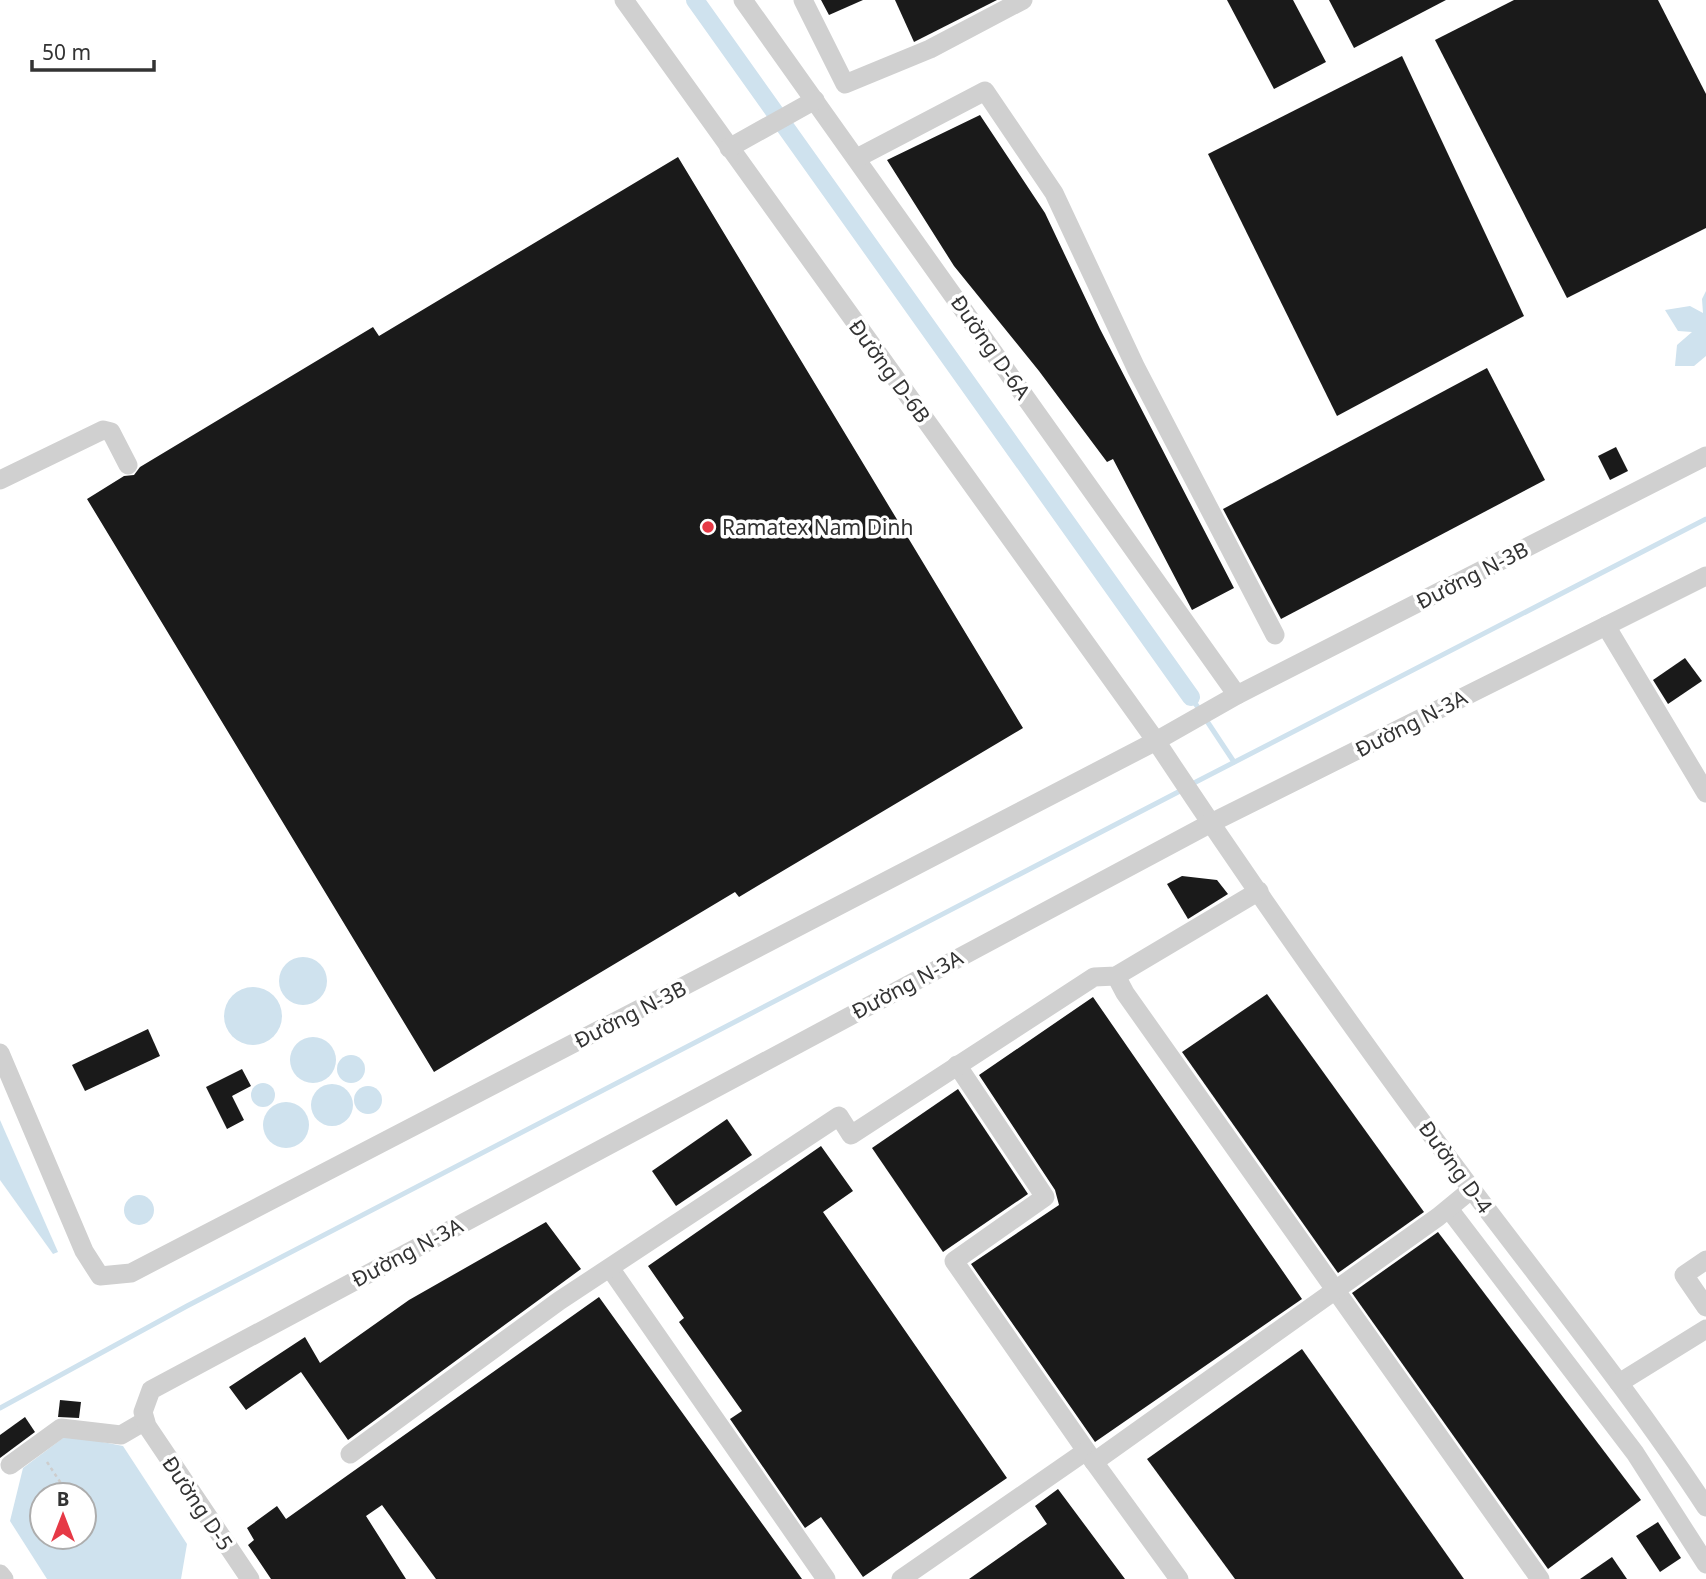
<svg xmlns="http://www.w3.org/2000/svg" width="1706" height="1579" font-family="'Noto Sans',sans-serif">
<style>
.water{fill:#cfe2ee;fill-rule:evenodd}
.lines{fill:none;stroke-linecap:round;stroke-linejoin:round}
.stream{stroke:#cfe2ee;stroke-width:5}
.canal{stroke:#cfe2ee;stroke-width:18}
.building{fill:#1a1a1a}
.path{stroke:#cdcdcd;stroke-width:2.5;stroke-dasharray:3.5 3.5;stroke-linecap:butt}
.minor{stroke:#d0d0d0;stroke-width:19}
.poi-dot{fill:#e63946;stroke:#fff;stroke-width:2.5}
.labels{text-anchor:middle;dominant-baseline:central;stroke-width:7;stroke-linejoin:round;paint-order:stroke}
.street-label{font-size:21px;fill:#333;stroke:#fff}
.poi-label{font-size:21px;fill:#333;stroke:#fff;text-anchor:start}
</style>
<rect width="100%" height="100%" fill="#fff"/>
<!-- water -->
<g class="water">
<polygon points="1706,291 1706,356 1694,366 1675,366 1677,345 1692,332 1678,331 1665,310 1690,306 1703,313 1702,299"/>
<circle cx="303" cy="981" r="24"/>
<circle cx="253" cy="1016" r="29"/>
<circle cx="313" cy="1060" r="23"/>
<circle cx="351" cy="1069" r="14"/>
<circle cx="263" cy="1095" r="12"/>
<circle cx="332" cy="1105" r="21"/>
<circle cx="368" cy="1100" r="14"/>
<circle cx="286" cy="1125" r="23"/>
<polygon points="0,1120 58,1252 53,1254 0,1180"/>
<circle cx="139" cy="1210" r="15"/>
<path d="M 67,1435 L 123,1446 L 187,1544 L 181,1579 L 47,1579 L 10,1521 L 23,1468 ZM 42,1495 L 84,1495 L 84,1537 L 42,1537 Z"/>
</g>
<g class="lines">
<!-- stream -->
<g class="stream">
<polyline points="1191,697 1234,762"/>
<polyline points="1190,785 1706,519"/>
<polyline points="0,1408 187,1306 1182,790"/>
</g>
<!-- canal -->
<polyline class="canal" points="695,0 1191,697"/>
</g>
<!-- building -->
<g class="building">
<polygon points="821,0 863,0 829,15"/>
<polygon points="895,0 997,0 914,42"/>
<polygon points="1227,0 1293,0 1326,62 1274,89"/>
<polygon points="1329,0 1446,0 1354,48"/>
<polygon points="1514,0 1658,0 1706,94 1706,228 1567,298 1435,40"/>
<polygon points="1402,56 1524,316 1337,416 1208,154"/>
<polygon points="980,115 1045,213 1100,329 1234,588 1192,610 1113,459 1107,462 1039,371 954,266 887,160"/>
<polygon points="678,157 1023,728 739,897 735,892 434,1072 87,499 124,476 134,475 140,467 373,327 379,336"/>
<polygon points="1487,368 1545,480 1281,619 1223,509"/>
<polygon points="1616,447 1628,471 1610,480 1598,456"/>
<polygon points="1685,658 1702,681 1668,704 1653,680"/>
<polygon points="1182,876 1217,880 1228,894 1188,919 1167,884"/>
<polygon points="1267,994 1424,1212 1338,1273 1182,1052"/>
<polygon points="1093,997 1302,1299 1095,1442 971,1264 1059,1205 1055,1190 979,1075"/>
<polygon points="148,1029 160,1056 85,1091 72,1065"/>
<polygon points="242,1069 251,1086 232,1096 244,1120 227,1129 206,1087"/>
<polygon points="958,1089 1028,1194 943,1252 872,1148"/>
<polygon points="727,1119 752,1155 676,1206 652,1171"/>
<polygon points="821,1146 853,1191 823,1212 1007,1478 863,1577 821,1517 805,1528 730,1419 742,1411 679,1322 684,1318 648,1266"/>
<polygon points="546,1222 581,1269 348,1440 301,1372 246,1410 229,1387 305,1337 320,1363 409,1300"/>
<polygon points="1438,1232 1641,1500 1548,1569 1352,1293"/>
<polygon points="599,1297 802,1579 436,1579 382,1505 366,1516 406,1579 271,1579 248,1545 254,1540 247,1528 277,1506 286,1519"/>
<polygon points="1302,1349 1464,1579 1235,1579 1147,1459"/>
<polygon points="60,1400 81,1402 79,1418 58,1417"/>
<polygon points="25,1417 35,1432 0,1458 0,1435"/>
<polygon points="1058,1489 1125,1579 969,1579 1047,1524 1035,1506"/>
<polygon points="1658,1522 1681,1558 1660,1572 1636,1536"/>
<polygon points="1612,1557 1627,1579 1580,1579"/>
</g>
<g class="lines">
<!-- path -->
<polyline class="path" points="47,1462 68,1494"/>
<!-- minor -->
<g class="minor">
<path d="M 624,0 L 1156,741 C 1257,894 1364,1045 1473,1191 C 1552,1296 1634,1397 1706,1507"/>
<polyline points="743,0 1237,695"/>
<polyline points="803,0 845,84 930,49 1023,0"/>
<polyline points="729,148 815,100"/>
<polyline points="857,158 985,91 1054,193 1136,368 1275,635"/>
<polyline points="0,480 103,430 111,432 128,465"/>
<polyline points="1606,626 1706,793"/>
<polyline points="1116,976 1125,993 1540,1579"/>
<polyline points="0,1053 84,1251 100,1276 131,1273 1156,741 1237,695 1706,456"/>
<polyline points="957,1065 1045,1197 954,1261 1094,1462"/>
<polyline points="1449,1209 1635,1453 1706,1564"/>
<polyline points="1706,1260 1684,1275 1706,1307"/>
<polyline points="610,1268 826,1579"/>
<polyline points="1619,1383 1706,1329"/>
<polyline points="350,1454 559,1301 839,1116 851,1135 1094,977 1116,976 1259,891"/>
<polyline points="10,1465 61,1428 121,1435 145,1421"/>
<polyline points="0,1574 4,1579"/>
<polyline points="250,1579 147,1426 143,1412 151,1390 1211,823 1706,576"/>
<polyline points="901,1579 1086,1451"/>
<polyline points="1179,1579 1094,1462 1438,1217 1472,1189"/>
</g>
</g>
<!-- markers -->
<circle class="poi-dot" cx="708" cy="527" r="7"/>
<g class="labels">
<!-- street labels -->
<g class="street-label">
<text transform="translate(991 347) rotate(55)">Đường D-6A</text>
<text transform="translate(890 371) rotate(54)">Đường D-6B</text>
<text transform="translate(1472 575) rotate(-27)">Đường N-3B</text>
<text transform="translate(1411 723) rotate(-27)">Đường N-3A</text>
<text transform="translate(907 984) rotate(-28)">Đường N-3A</text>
<text transform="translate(630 1014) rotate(-27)">Đường N-3B</text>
<text transform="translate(1456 1167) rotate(54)">Đường D-4</text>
<text transform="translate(407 1252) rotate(-28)">Đường N-3A</text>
<text transform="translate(198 1503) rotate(56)">Đường D-5</text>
</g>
<!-- poi labels -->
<g class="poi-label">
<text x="722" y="527">Ramatex Nam Dinh</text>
</g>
</g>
<!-- north arrow -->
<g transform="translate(63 1516)"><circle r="33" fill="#ffffff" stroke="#adadad" stroke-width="2"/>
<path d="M0-5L12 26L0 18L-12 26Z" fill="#e63946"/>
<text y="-10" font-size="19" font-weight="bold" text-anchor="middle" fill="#333333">B</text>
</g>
<!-- scale -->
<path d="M32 60v10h122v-10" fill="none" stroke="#333333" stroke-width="3.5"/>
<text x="42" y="60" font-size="21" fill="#333333" stroke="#ffffff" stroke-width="5" paint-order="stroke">50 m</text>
</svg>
